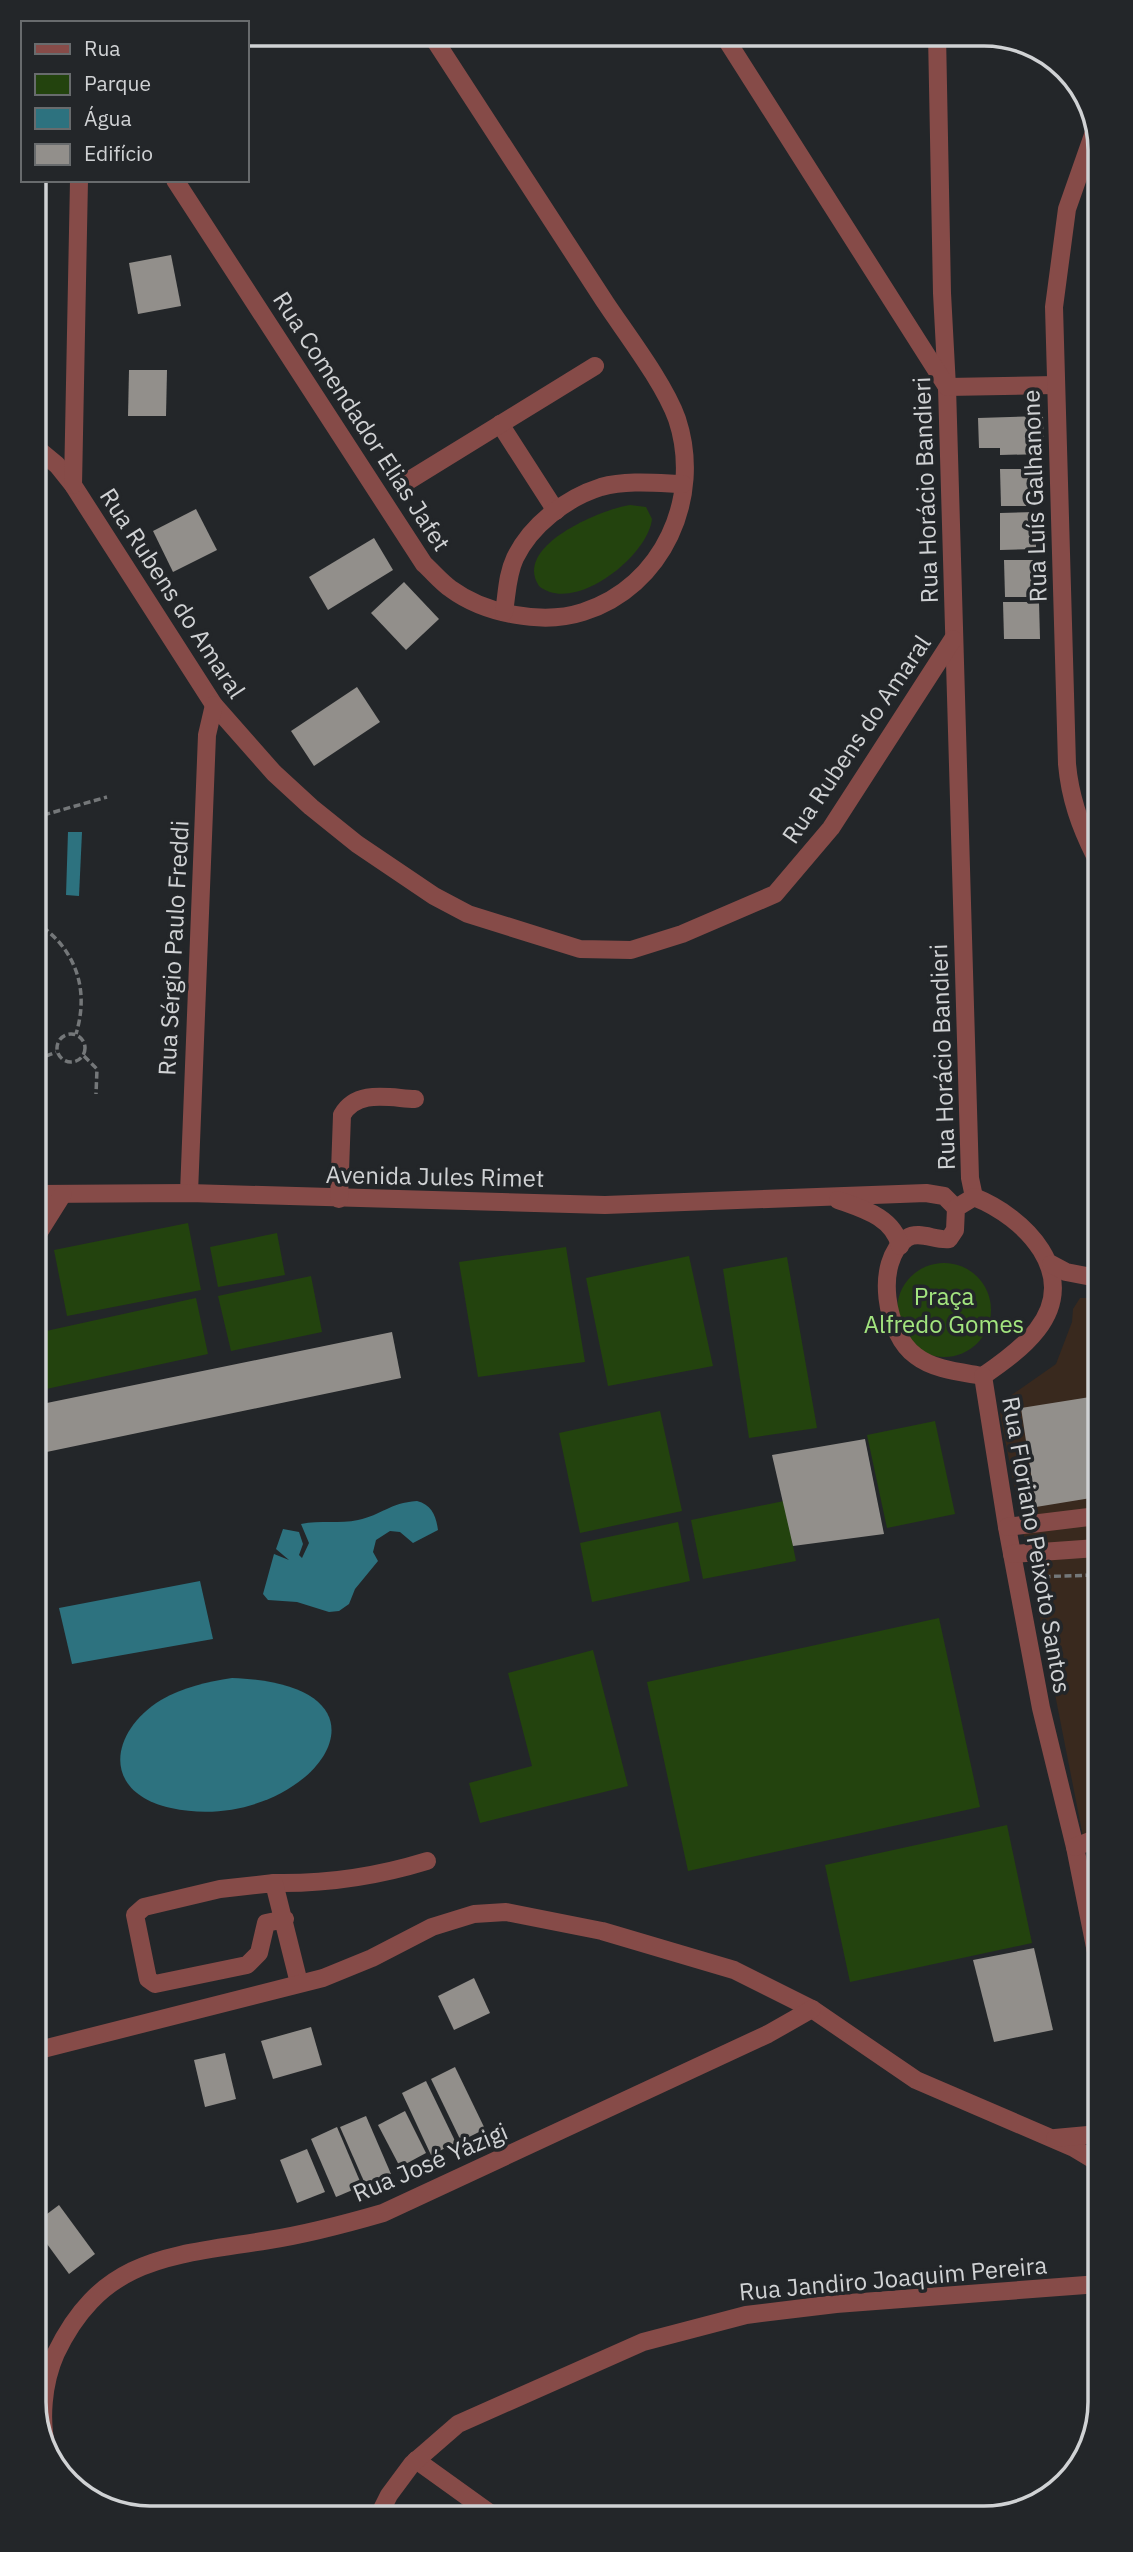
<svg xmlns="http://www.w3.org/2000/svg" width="1133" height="2552" font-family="'IBM Plex Sans',sans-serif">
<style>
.education{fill:#39291e}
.green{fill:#23430e}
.water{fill:#2d727f}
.building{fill:#928f8b}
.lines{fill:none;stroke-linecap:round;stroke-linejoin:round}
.path{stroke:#747779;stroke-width:3.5;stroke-dasharray:7 3.5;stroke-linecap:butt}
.minor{stroke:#864b48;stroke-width:18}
.labels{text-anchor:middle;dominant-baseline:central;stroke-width:7;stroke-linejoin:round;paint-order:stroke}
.street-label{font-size:24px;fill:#d0d2d4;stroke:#232629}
.park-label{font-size:24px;fill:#a3e57f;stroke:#232629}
.rim{fill:none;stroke:#d0d2d4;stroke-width:3.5}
</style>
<rect width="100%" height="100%" fill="#232629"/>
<!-- education -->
<polygon class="education" points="1080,1298 1097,1298 1098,1913 1000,1414 1006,1399 1056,1364 1072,1322 1073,1309"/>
<!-- green -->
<g class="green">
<path d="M 630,505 L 646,507 L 652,519 C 648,556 574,615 539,586 C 512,546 602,509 630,505 Z"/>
<polygon points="188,1223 201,1290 67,1316 54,1250"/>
<polygon points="277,1233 285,1275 218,1287 210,1247"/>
<polygon points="566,1247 585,1362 478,1377 459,1262"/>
<polygon points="689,1256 713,1366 608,1386 586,1278"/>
<polygon points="787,1257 817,1428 749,1438 723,1269"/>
<circle cx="944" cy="1310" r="47"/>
<polygon points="311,1276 322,1332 231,1351 218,1296"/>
<polygon points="196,1298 208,1354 37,1391 37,1333"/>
<polygon points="660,1411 682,1511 580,1533 559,1433"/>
<polygon points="935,1421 955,1514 887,1528 867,1435"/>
<polygon points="784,1501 796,1561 703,1579 691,1520"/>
<polygon points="678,1522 690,1581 592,1602 580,1543"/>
<polygon points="939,1618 980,1807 688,1871 647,1682"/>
<polygon points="593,1650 628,1786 480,1823 469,1783 532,1766 508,1673"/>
<polygon points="1007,1825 1032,1943 850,1982 825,1865"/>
</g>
<!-- water -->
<g class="water">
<polygon points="68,832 82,832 79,896 66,895"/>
<path d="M 417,1501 C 432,1505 436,1516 438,1530 L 413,1543 L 400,1532 L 390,1531 L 376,1540 L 373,1552 L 378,1561 L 355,1589 L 349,1604 L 339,1611 L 329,1612 L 297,1602 L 268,1600 L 263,1594 L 274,1554 L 289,1560 L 276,1549 L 283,1529 L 299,1532 L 303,1544 L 299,1555 L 302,1558 L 309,1543 L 301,1524 C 320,1520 340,1524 358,1520 C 382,1515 389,1503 417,1501 Z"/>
<polygon points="200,1581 213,1639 72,1664 59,1608"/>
<path d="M 232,1678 C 422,1685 305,1837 171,1808 C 102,1793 108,1733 161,1700 C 183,1687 207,1682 232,1678 Z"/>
</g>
<!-- building -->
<g class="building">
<polygon points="171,255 181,306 138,314 129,263"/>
<polygon points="129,370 167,370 166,416 128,416"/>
<polygon points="1043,416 1044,454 1000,455 1000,448 979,448 978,418"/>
<polygon points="1000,469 1036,469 1037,506 1001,506"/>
<polygon points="196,509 217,550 173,572 153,531"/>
<polygon points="1036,512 1036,549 1000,550 1000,513"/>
<polygon points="374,538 393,570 328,610 309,577"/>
<polygon points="1004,560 1040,560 1041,597 1005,597"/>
<polygon points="404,582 439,619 406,650 371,613"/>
<polygon points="1003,602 1039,602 1040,639 1004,639"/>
<polygon points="357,687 380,722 314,766 291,731"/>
<polygon points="392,1332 401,1378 37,1454 37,1405"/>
<polygon points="1090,1397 1097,1442 1097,1497 1036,1507 1021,1408"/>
<polygon points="865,1439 884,1534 793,1546 772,1455"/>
<polygon points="37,1534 44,1571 37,1572"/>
<polygon points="1034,1948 1053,2030 994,2042 973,1960"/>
<polygon points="474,1978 490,2013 454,2030 438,1996"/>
<polygon points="311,2027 322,2065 273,2079 261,2041"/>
<polygon points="225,2053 236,2099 205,2107 194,2060"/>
<polygon points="455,2067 485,2129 461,2141 431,2079"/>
<polygon points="426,2081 456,2143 431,2155 402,2093"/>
<polygon points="405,2111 426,2153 400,2167 378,2125"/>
<polygon points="366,2116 391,2174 366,2186 340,2127"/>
<polygon points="337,2127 362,2186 336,2197 311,2139"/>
<polygon points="307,2149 325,2192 297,2203 280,2160"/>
<polygon points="59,2205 95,2254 69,2274 39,2233 39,2220"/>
</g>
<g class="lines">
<!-- path -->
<g class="path">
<polyline points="35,821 40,816 107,797"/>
<polyline points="35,840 35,843"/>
<path d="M 36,919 C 43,928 52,934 59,942 C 82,969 86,1001 76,1034"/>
<circle cx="71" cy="1048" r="14"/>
<polyline points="84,1056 97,1069 96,1094"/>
<polyline points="36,1060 56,1052"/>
<polyline points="1033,1577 1097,1575"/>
</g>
<!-- minor -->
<g class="minor">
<polyline points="937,34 942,293 947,387 970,1178 974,1197"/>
<polyline points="724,36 947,387 1055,385"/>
<path d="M 1093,135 L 1067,209 L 1054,307 L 1067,764 C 1070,798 1080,826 1095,856"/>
<path d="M 175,180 L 424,564 C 433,572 441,582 451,589 C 485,614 543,625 583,612 C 663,587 703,497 677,419 C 664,383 627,335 605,302 C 548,214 491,126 434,39"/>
<polyline points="500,424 556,511"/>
<polyline points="34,446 57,465 73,485 214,705 274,773 311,807 357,844 434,896 468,914 580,949 631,950 682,934 775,894 831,828 953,639"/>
<polyline points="408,481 595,366"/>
<polyline points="73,485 79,180"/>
<path d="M 504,612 C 507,594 507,575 515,558 C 531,525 566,498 601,487 C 627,480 656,483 683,484"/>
<polyline points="189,1193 207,735 214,705"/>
<polyline points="36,1194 189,1193 605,1205 926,1193 944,1196 956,1208"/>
<path d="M 974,1197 C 1025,1217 1081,1274 1037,1330 C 1023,1348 1002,1363 983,1376 C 961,1372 934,1370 916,1356 C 886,1335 873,1262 907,1238 C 919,1230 936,1241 949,1239 L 955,1230 L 956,1208 Z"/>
<path d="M 339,1199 L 342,1115 C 357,1089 389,1098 415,1099"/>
<path d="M 838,1200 C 863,1209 893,1217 900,1246"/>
<polyline points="36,1237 63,1194"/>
<polyline points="1051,1264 1066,1272 1097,1278"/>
<polyline points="983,1376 1007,1527 1041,1708 1075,1847 1099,1967"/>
<polyline points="1007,1527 1097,1516"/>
<polyline points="1012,1554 1097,1548"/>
<polyline points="1075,1847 1098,1838"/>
<path d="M 274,1883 C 328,1884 375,1877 427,1861"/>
<polyline points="285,1919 266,1923 259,1953 247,1965 155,1984 148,1979 135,1915 144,1907 220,1889 274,1883 299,1983"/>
<polyline points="39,2050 323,1978 372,1958 432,1927 474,1914 506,1912 602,1931 734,1970 812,2009 916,2080 1074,2148 1099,2163"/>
<polyline points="1055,2138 1099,2134"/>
<path d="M 48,2452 C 39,2422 43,2382 56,2353 C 103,2255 173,2256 269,2240 C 308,2234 345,2224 383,2213 L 768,2034 L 812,2009"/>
<polyline points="416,2460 494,2516"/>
<polyline points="378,2517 389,2495 412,2464 458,2424 643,2342 746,2315 836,2304 1099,2284"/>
</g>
</g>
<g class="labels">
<!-- street labels -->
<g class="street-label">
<text transform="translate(362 421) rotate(57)">Rua Comendador Elias Jafet</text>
<text transform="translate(925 490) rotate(-92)">Rua Horácio Bandieri</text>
<text transform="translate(1034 496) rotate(-92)">Rua Luís Galhanone</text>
<text transform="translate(173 593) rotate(57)">Rua Rubens do Amaral</text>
<text transform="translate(856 739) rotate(-56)">Rua Rubens do Amaral</text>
<text transform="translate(173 948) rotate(-87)">Rua Sérgio Paulo Freddi</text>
<text transform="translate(942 1057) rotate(-92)">Rua Horácio Bandieri</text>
<text transform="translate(435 1176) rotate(1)">Avenida Jules Rimet</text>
<text transform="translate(1037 1545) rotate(80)">Rua Floriano Peixoto Santos</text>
<text transform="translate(430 2162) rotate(-23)">Rua José Yázigi</text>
<text transform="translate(893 2278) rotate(-5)">Rua Jandiro Joaquim Pereira</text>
</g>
<!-- park labels -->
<g class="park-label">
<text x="944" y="1296">Praça<tspan x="944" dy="28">Alfredo Gomes</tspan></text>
</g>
</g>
<!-- crop -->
<path d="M0 0H1133V2552H0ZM150 46H984A104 104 0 0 1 1088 150V2402A104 104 0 0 1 984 2506H150A104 104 0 0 1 46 2402V150A104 104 0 0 1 150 46Z" fill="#232629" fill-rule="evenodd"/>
<path class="rim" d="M150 46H984A104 104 0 0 1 1088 150V2402A104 104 0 0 1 984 2506H150A104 104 0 0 1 46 2402V150A104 104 0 0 1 150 46Z"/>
<!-- legend -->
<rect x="21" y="21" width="228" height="161" fill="#232629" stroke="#686b6d" stroke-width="2"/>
<rect x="35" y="44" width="35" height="10" fill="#864b48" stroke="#686b6d" stroke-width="2"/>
<text x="84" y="56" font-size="21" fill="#d0d2d4">Rua</text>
<rect x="35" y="74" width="35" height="21" fill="#23430e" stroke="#686b6d" stroke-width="2"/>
<text x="84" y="91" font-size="21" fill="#d0d2d4">Parque</text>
<rect x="35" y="108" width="35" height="21" fill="#2d727f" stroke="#686b6d" stroke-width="2"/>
<text x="84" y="126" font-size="21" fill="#d0d2d4">Água</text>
<rect x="35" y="144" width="35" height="21" fill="#928f8b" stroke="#686b6d" stroke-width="2"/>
<text x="84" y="161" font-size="21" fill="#d0d2d4">Edifício</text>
</svg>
